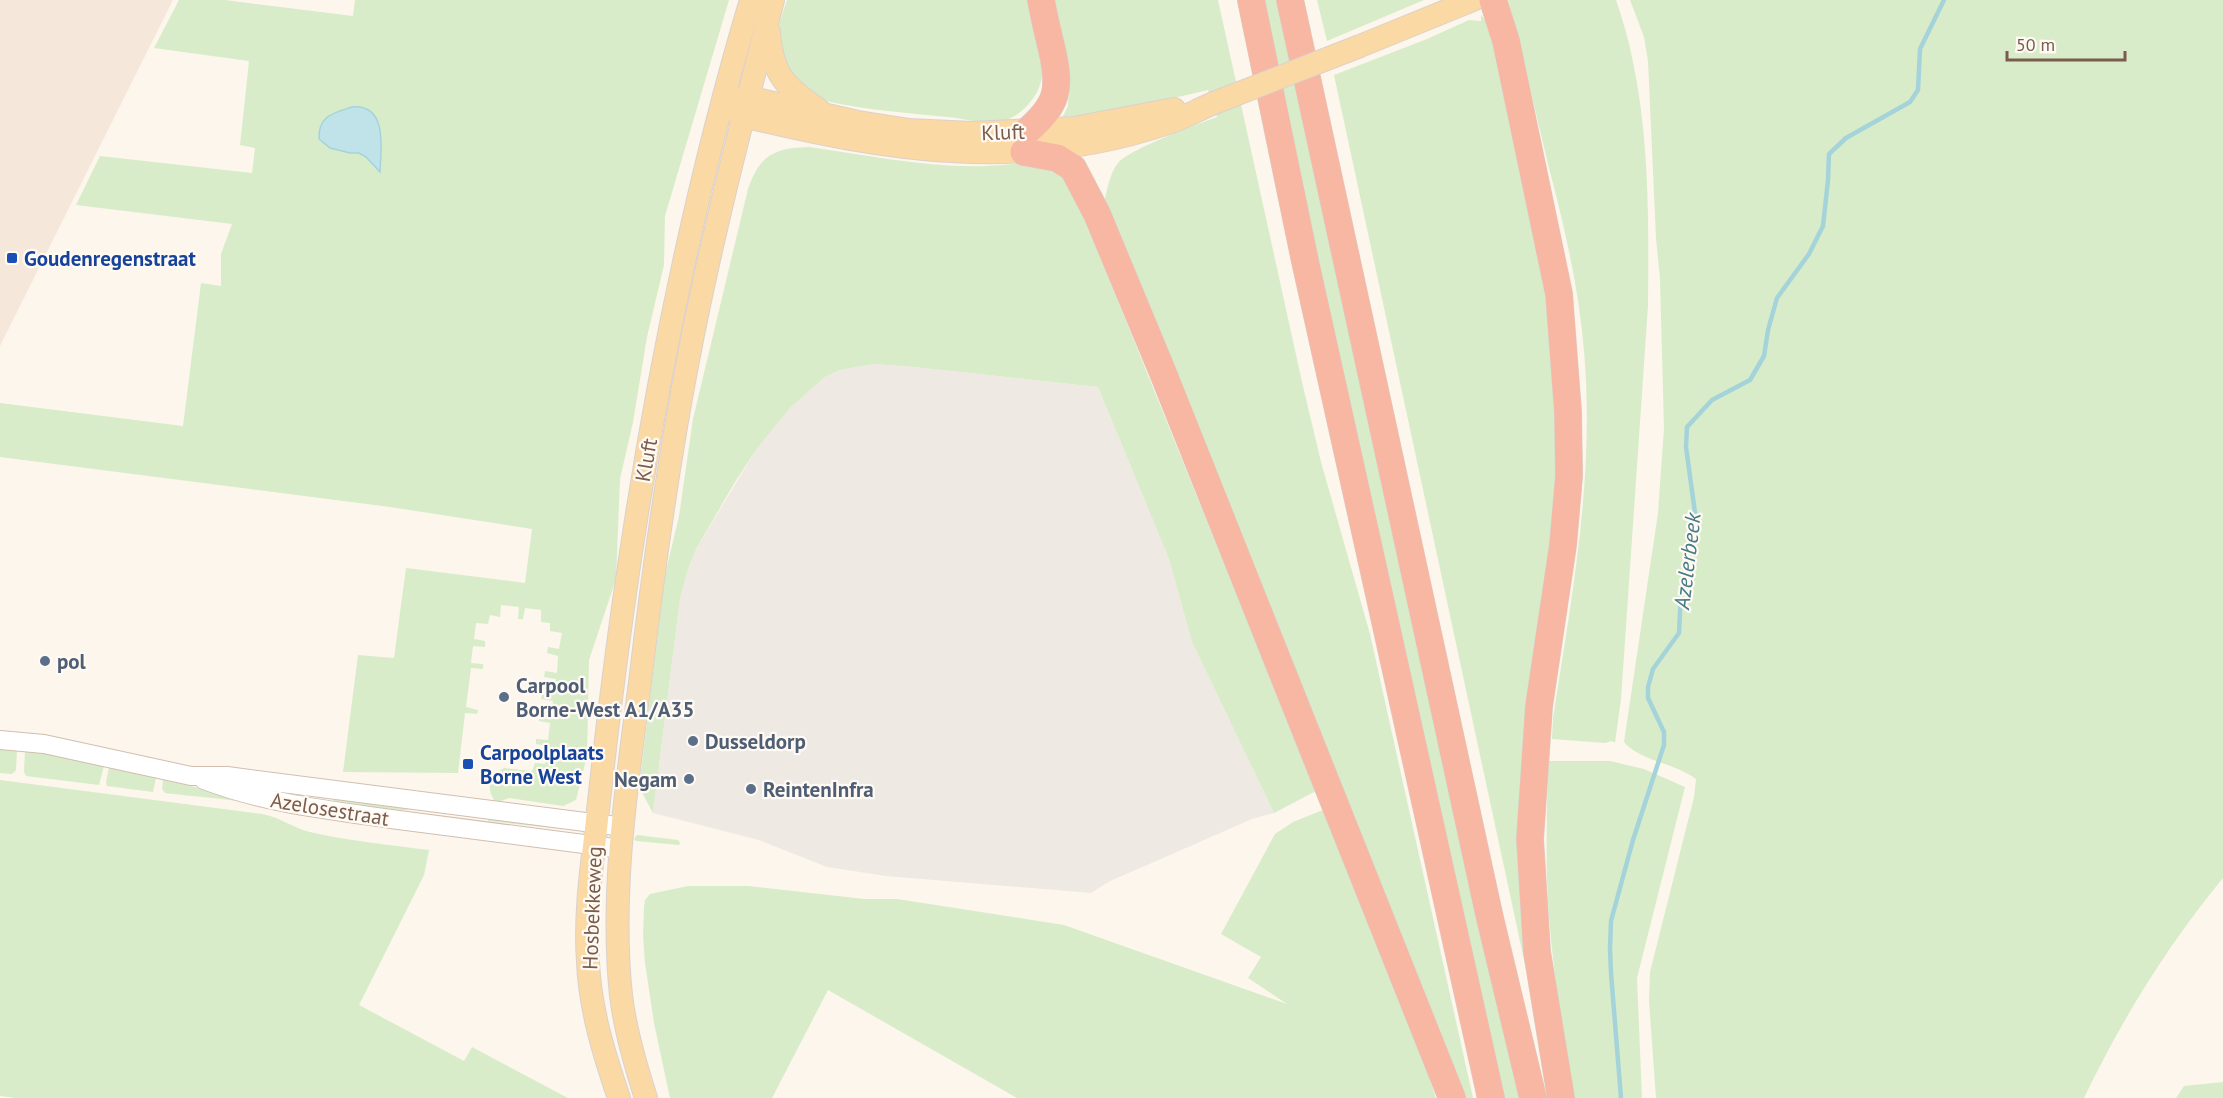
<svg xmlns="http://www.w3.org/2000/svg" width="2223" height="1098" font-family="'PT Sans',sans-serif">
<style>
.residential{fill:#f5e8da}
.industrial{fill:#efe9e4}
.green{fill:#d8ecc9}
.water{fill:#bfe3e8;stroke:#a5d3da;stroke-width:1.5}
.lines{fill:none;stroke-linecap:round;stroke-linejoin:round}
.stream{stroke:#a5d3da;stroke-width:4.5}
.minor-casing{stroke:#d1beb0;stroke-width:20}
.major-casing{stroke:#dad1cd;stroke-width:24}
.highway-casing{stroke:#dad1cd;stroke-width:28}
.minor{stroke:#fff;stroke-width:18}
.major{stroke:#fbd9a5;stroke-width:22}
.highway{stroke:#f7b7a3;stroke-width:27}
.major-bridge-casing{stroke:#dad1cd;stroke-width:24;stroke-linecap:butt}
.major-bridge{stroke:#fbd9a5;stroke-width:22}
.transit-dot{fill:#1a4fb4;stroke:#fffaf3;stroke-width:2}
.service-dot{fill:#5c6f8a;stroke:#fffaf3;stroke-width:2}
.labels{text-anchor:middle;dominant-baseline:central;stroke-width:4.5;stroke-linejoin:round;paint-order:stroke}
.street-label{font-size:21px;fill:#7a5c4d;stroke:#fffaf3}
.transit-label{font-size:21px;font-weight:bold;fill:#164399;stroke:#fffaf3;text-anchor:start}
.service-label{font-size:21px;font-weight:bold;fill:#4e5e75;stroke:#fffaf3;text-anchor:start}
.water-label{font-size:22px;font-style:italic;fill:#437c86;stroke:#fffaf3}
</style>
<rect width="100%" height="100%" fill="#fdf6ec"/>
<!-- residential -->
<polygon class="residential" points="0,0 173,0 0,346"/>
<!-- industrial -->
<polygon class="industrial" points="874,364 914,367 1098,387 1169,559 1192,642 1274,813 1252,819 1145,866 1110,881 1091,893 886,876 827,867 759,840 653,813 680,599 688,569 696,549 756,450 790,408 825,377 840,370"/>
<!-- green -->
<g class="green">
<path d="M 179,0 L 225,0 L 353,16 L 355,0 L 729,0 L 665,216 L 664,265 L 647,337 L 633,422 L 620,479 L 616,579 L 589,660 L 587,756 L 576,800 L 563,806 L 509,798 L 496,803 C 485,788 489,777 504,768 L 532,771 L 535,763 L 545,764 L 547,746 L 536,744 L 536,739 L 548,740 L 550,723 L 539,721 L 540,716 L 551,717 L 553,701 L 541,699 L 542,693 L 554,695 L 556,679 L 544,677 L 545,671 L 557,673 L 558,656 L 547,653 L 548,647 L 559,649 L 562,633 L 550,631 L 550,623 L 541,622 L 541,610 L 525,608 L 523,619 L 518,619 L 519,607 L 501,605 L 500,617 L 490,615 L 488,624 L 476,623 L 474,639 L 485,641 L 485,647 L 473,646 L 471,663 L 483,664 L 483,669 L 471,668 L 466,707 L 478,710 L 477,714 L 465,713 L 458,773 L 343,772 L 358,655 L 394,658 L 406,568 L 525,583 L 532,529 L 390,507 L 0,457 L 0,403 L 183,426 L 201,283 L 221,286 L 221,254 L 232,224 L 76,205 L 100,156 L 252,173 L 255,148 L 240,145 L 249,61 L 154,48 Z"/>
<path d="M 787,0 L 1030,0 C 1036,28 1052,67 1036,94 C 1028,107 1016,118 1001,122 C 985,125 971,120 956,118 C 927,114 816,108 799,89 C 796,85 793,78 790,73 C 786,66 778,57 777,49 C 775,33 782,15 787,0 Z"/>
<path d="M 1051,0 L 1218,0 L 1302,382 L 1321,462 L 1370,634 L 1473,1098 L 1462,1098 L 1103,208 C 1106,195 1109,174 1118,163 C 1130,149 1197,124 1217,117 L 1208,90 L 1101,115 L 1061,120 L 1068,106 L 1069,85 Z"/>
<polygon points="1261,0 1285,0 1521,1098 1503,1098"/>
<polygon points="1317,0 1424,0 1327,41"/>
<path d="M 1508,0 L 1616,0 C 1650,97 1649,204 1648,306 L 1621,699 L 1615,743 L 1612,741 L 1605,743 L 1552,739 L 1553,718 C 1572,596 1595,475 1584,351 C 1579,288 1564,225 1548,164 C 1535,109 1522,55 1508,0 Z"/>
<path d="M 1630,0 L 2223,0 L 2223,878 C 2167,946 2122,1019 2084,1098 L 1656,1098 L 1649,1001 L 1650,972 L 1694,797 L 1696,779 C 1675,763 1640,761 1624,742 L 1658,513 L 1664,428 L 1660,279 L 1656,238 L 1648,61 L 1644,37 Z"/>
<polygon points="1481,15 1499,37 1537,223 1564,426 1531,719 1550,1081 1334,75 1427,39 1469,20 1481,21"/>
<path d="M 809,147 C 868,155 926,168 986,166 C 1009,165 1042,158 1062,174 C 1072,182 1081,210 1086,222 L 1316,791 L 1274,813 L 1192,642 L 1169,559 L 1098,387 L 914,367 L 874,364 L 840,370 L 825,377 L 790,408 L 756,450 L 735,482 L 696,549 L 688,569 L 680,599 L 653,813 L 639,787 L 665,575 L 679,516 L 693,419 L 748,189 C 760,155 774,148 809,147 Z"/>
<polygon points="0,748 17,749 16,770 12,774 0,773"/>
<polygon points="25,750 62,755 104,766 99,785 26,776 24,772"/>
<path d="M 1548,761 L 1610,761 L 1644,769 L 1685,787 L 1637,978 L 1642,1098 L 1573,1098 C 1563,1038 1554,977 1549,917 C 1545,865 1547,813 1548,761 Z"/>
<polygon points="109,767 156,778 153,792 107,786 106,782"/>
<path d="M 0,780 L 262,814 C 280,817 293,828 310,832 C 349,841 390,845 429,850 L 424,875 L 359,1005 L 464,1061 L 472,1047 L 568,1098 L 16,1098 L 0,1096 Z"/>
<path d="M 163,780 L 291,808 L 290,814 C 267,801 194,797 165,793 L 162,789 Z"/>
<polygon points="334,797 430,808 403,810 338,807 333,802"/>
<polygon points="1323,810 1425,1065 1436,1098 1017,1098 828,990 772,1098 670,1098 654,1023 645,963 643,935 644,906 645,900 650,894 688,886 748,886 864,899 897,899 1064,925 1287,1004 1248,978 1261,957 1221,934 1275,834 1293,822"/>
<polygon points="489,813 564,827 563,829 488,821"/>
<polygon points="637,835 678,840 680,843 679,845 636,841 634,839"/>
<polygon points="2223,1082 2223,1098 2176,1098 2184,1086"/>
</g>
<!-- water -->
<path class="water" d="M 352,107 C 388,104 381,148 380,172 L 366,157 L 359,153 L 350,153 L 330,148 L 319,139 C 318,116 333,113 352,107 Z"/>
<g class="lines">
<!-- stream -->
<polyline class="stream" points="1621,1098 1611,973 1610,949 1611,921 1633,840 1664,745 1664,732 1648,698 1648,687 1653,669 1679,633 1681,592 1687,548 1696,520 1686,447 1687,427 1712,400 1750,380 1764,356 1768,330 1777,298 1809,254 1823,226 1828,180 1829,154 1846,138 1910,102 1918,90 1920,49 1944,0"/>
<defs>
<g id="minor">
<polyline points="0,740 44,744 191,776 227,776 624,827"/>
<path d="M 204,780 C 264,803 328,810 391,819 C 468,829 545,839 622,849"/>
</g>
<g id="major">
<path d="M 769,32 C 772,74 785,87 819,110"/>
<polyline points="1360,46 1473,0"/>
<polyline points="733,101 747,97 858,122 909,130 972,133 1074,128 1174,109"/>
<path d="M 731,108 L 743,116 C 888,151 1022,173 1168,123 C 1184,118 1199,109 1214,103"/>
<path d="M 619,1098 C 604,1054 590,1009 588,962 C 585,920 590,879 595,838 C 600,792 605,745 611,699 C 640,463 683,228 751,0"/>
<path d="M 646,1098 C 635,1064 625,1030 621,995 C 610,893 627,783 640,682 C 653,572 668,463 689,355 C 712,235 743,118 773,0"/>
</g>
<g id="highway">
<polyline points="1251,0 1305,261 1491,1098"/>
<polyline points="1290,0 1489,914 1533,1098"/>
<polyline points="1493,0 1506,41 1559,294 1568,412 1569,476 1563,545 1539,706 1530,839 1537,952 1561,1098"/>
<path d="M 1026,132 C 1058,105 1061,89 1052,50 C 1048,33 1044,17 1041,0"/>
<polyline points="1024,152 1057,158 1073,168 1097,214 1163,373 1452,1098"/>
</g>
</defs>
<!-- minor casing -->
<use href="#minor" class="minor-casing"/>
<!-- major casing -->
<use href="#major" class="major-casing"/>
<!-- highway casing -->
<use href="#highway" class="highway-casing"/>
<!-- minor -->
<use href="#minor" class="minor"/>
<!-- major -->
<use href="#major" class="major"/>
<!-- highway -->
<use href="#highway" class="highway"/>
<defs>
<polyline id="major-bridge" points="1214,103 1360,46"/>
</defs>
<!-- major-bridge casing -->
<use href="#major-bridge" class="major-bridge-casing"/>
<!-- major-bridge -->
<use href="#major-bridge" class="major-bridge"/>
</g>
<!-- markers -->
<g class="transit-dot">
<rect x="6" y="252" width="12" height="12" rx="3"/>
<rect x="462" y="758" width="12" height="12" rx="3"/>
</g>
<g class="service-dot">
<circle cx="45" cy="661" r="6"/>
<circle cx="504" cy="697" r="6"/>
<circle cx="693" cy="741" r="6"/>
<circle cx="689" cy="779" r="6"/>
<circle cx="751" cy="789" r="6"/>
</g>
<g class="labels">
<!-- street labels -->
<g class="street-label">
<text transform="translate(1003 132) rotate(-2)">Kluft</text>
<text transform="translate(646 460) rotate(-80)">Kluft</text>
<text transform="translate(330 809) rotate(9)">Azelosestraat</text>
<text transform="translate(592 908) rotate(-88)">Hosbekkeweg</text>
</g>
<!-- transit labels -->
<g class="transit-label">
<text x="24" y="258">Goudenregenstraat</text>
<text x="480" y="752">Carpoolplaats<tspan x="480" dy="24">Borne West</tspan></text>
</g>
<!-- service labels -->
<g class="service-label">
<text x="57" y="661">pol</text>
<text x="516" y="685">Carpool<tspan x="516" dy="24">Borne-West A1/A35</tspan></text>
<text x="705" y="741">Dusseldorp</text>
<text x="677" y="779" text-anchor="end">Negam</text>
<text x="763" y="789">ReintenInfra</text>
</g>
<!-- water labels -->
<g class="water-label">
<text transform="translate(1687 561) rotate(-83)">Azelerbeek</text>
</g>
</g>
<!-- scale -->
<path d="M2007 51v9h118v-9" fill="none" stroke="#7a5c4d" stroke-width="3"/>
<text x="2016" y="51" font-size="18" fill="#7a5c4d" stroke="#fffaf3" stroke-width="4.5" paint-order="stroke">50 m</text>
</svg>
